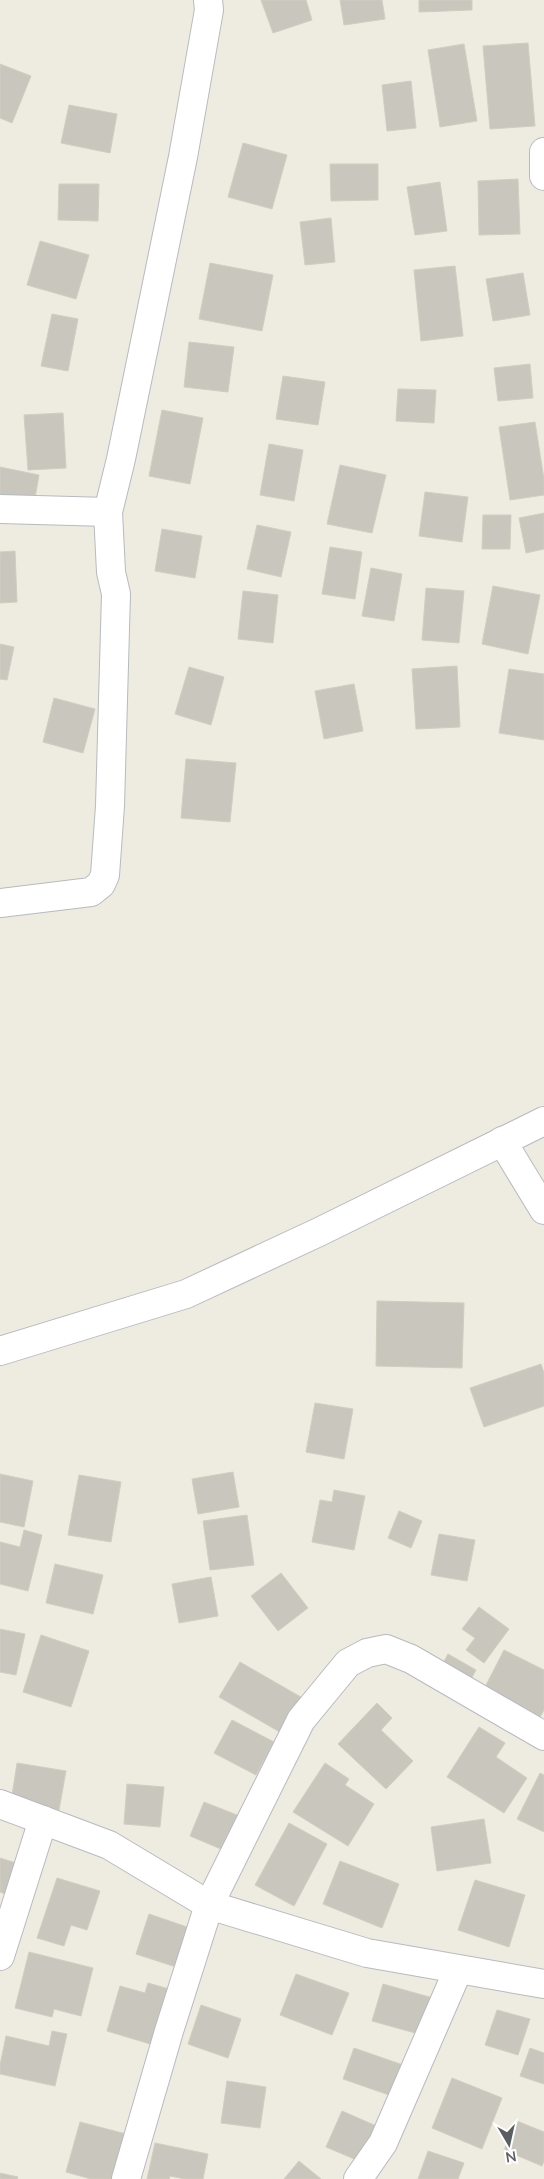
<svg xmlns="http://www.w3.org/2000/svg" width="544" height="2179" font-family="Lato,sans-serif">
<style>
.building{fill:#c9c6be;stroke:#d3cdbf}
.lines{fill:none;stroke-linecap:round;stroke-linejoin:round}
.minor-casing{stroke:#b7babf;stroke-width:30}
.minor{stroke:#fff;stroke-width:28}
</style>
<rect width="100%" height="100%" fill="#eeebe1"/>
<!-- building -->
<g class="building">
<polygon points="261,0 306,0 312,20 273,33"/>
<polygon points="340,0 382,0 385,19 344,25"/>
<polygon points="419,0 472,0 472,10 419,12"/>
<polygon points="528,43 535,126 490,129 483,46"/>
<polygon points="464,44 477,121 440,127 428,50"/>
<polygon points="0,64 31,76 12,123 0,118"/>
<polygon points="411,81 416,128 387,131 382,85"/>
<polygon points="69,105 117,114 110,153 61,143"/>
<polygon points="243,143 287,155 272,209 228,197"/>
<polygon points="330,164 378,164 378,200 331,201"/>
<polygon points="518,179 520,234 479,235 478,181"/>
<polygon points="440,182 447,231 415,235 407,187"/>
<polygon points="59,184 99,184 98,221 58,220"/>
<polygon points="331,218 335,262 305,265 300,222"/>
<polygon points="40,241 89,255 76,299 27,285"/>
<polygon points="210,263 273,275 262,331 199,319"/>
<polygon points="455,266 463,336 421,341 414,270"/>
<polygon points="523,273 530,315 493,321 486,279"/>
<polygon points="52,314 78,319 68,371 41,366"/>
<polygon points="189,342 234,347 228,392 184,387"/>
<polygon points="530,364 533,398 498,401 494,368"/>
<polygon points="283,376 325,382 318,425 276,419"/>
<polygon points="398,389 436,390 434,423 396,421"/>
<polygon points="162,410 203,418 190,484 149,476"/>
<polygon points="63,413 66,468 28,470 24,415"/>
<polygon points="535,422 544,479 544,495 510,500 499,427"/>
<polygon points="269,444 303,450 294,501 260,495"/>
<polygon points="340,465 386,475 372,533 327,524"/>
<polygon points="0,467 39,475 34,504 0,497"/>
<polygon points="425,492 468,497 462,542 419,536"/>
<polygon points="544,513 544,549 526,553 519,518"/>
<polygon points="483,515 511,515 510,549 482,549"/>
<polygon points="257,525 291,532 281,577 247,569"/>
<polygon points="162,529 202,536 195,578 155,571"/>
<polygon points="330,547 362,552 355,599 322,594"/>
<polygon points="15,551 17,602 0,603 0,552"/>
<polygon points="371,568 402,574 394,621 362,616"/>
<polygon points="493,586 540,595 528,654 482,644"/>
<polygon points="426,588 464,591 459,643 422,640"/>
<polygon points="243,591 278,595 273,643 238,639"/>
<polygon points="0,644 14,647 7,680 0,679"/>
<polygon points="457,666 460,727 416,729 412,669"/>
<polygon points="189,667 224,677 211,725 175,714"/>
<polygon points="509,669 544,674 544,740 499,733"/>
<polygon points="354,684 363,731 324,739 315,691"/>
<polygon points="54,698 95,709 83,753 43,742"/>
<polygon points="186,759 236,763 230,822 181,818"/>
<polygon points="377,1301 464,1303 462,1368 376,1366"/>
<polygon points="541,1364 544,1373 544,1406 484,1427 470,1388"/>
<polygon points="315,1403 353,1409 344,1459 306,1452"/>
<polygon points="233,1472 239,1507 198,1514 192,1479"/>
<polygon points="0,1474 33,1481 24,1527 0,1522"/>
<polygon points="79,1475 121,1482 111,1542 68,1535"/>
<polygon points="334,1490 365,1496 354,1550 312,1542 320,1500 332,1502"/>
<polygon points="399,1511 422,1521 411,1548 388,1538"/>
<polygon points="247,1515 254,1565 210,1570 203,1521"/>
<polygon points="24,1530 42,1535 28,1591 0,1584 0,1542 20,1547"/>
<polygon points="439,1534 475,1540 467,1581 431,1575"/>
<polygon points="55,1564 103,1575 93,1614 46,1603"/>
<polygon points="281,1573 308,1608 278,1631 251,1596"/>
<polygon points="211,1577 218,1616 179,1623 172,1584"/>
<polygon points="479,1607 509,1629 484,1663 466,1650 475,1638 462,1629"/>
<polygon points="0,1629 25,1634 16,1675 0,1672"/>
<polygon points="41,1635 89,1651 71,1707 23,1692"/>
<polygon points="504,1650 544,1670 544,1710 539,1719 483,1691"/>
<polygon points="448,1654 476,1670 465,1690 437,1675"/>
<polygon points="240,1662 306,1700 285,1735 219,1697"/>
<polygon points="377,1703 392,1718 381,1730 413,1761 386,1789 338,1744"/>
<polygon points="232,1720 274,1742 256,1775 214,1753"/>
<polygon points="479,1727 505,1743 496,1757 527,1778 504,1813 447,1777"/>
<polygon points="17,1763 66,1771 59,1810 11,1802"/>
<polygon points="325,1763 349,1779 345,1785 374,1804 348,1846 293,1812"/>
<polygon points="540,1773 544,1775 544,1832 517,1819"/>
<polygon points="127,1784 164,1787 160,1827 124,1824"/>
<polygon points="204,1802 242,1817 228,1852 190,1836"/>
<polygon points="484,1819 491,1863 437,1871 431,1827"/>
<polygon points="289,1823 327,1844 294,1906 255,1885"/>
<polygon points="0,1858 16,1863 5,1894 0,1892"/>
<polygon points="340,1861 399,1884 382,1928 323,1904"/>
<polygon points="57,1878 100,1891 87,1930 71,1925 64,1946 37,1938"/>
<polygon points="475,1880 525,1895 509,1947 458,1930"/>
<polygon points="149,1914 190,1928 176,1967 136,1954"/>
<polygon points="29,1952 93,1968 81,2016 54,2009 52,2017 15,2008"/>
<polygon points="296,1974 349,1993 332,2035 280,2015"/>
<polygon points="148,1983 176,1991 160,2047 107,2031 120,1986 145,1993"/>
<polygon points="383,1984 433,1998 422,2035 372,2021"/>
<polygon points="201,2005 241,2019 228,2058 188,2044"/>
<polygon points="497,2010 530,2019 518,2055 485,2045"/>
<polygon points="52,2031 67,2034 55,2086 0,2074 0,2065 6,2036 49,2046"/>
<polygon points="354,2048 403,2065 392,2096 343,2079"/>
<polygon points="530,2048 544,2053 544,2084 520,2076"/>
<polygon points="452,2078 502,2098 482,2149 432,2128"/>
<polygon points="227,2081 266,2087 260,2128 221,2123"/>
<polygon points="342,2111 381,2128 366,2164 326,2147"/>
<polygon points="517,2121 544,2132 544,2161 542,2166 504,2150"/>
<polygon points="80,2122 126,2134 114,2179 91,2179 66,2172"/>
<polygon points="155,2143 208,2154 203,2179 185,2179 170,2176 169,2179 147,2179"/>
<polygon points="428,2151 464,2163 458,2179 418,2179"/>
<polygon points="299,2161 321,2179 284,2179"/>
<polygon points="0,2173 18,2177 17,2179 0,2179"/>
</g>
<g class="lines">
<defs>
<g id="minor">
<polyline points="544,152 544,176"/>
<polyline points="0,509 108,512"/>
<polyline points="0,903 91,892 101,884 105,875 110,806 116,594 111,572 108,512 121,459 183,157 209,10 208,0"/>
<polyline points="502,1141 544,1210"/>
<polyline points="0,1351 186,1294 319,1232 544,1121"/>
<polyline points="0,1804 109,1845 209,1905 301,1720 348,1663 367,1653 386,1649 411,1659 544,1736"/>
<polyline points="0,1956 43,1820"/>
<polyline points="126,2179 169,2031 209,1905 367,1953 544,1984"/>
<polyline points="358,2179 383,2143 458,1970"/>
</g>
</defs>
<!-- minor casing -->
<use href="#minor" class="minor-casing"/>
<!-- minor -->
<use href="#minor" class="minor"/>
</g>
<!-- north arrow -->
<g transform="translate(509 2144) rotate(171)" stroke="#ffffff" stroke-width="4" paint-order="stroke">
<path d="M0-4L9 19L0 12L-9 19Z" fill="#5a5e63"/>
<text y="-8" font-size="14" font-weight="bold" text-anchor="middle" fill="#5a5e63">N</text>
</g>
</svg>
